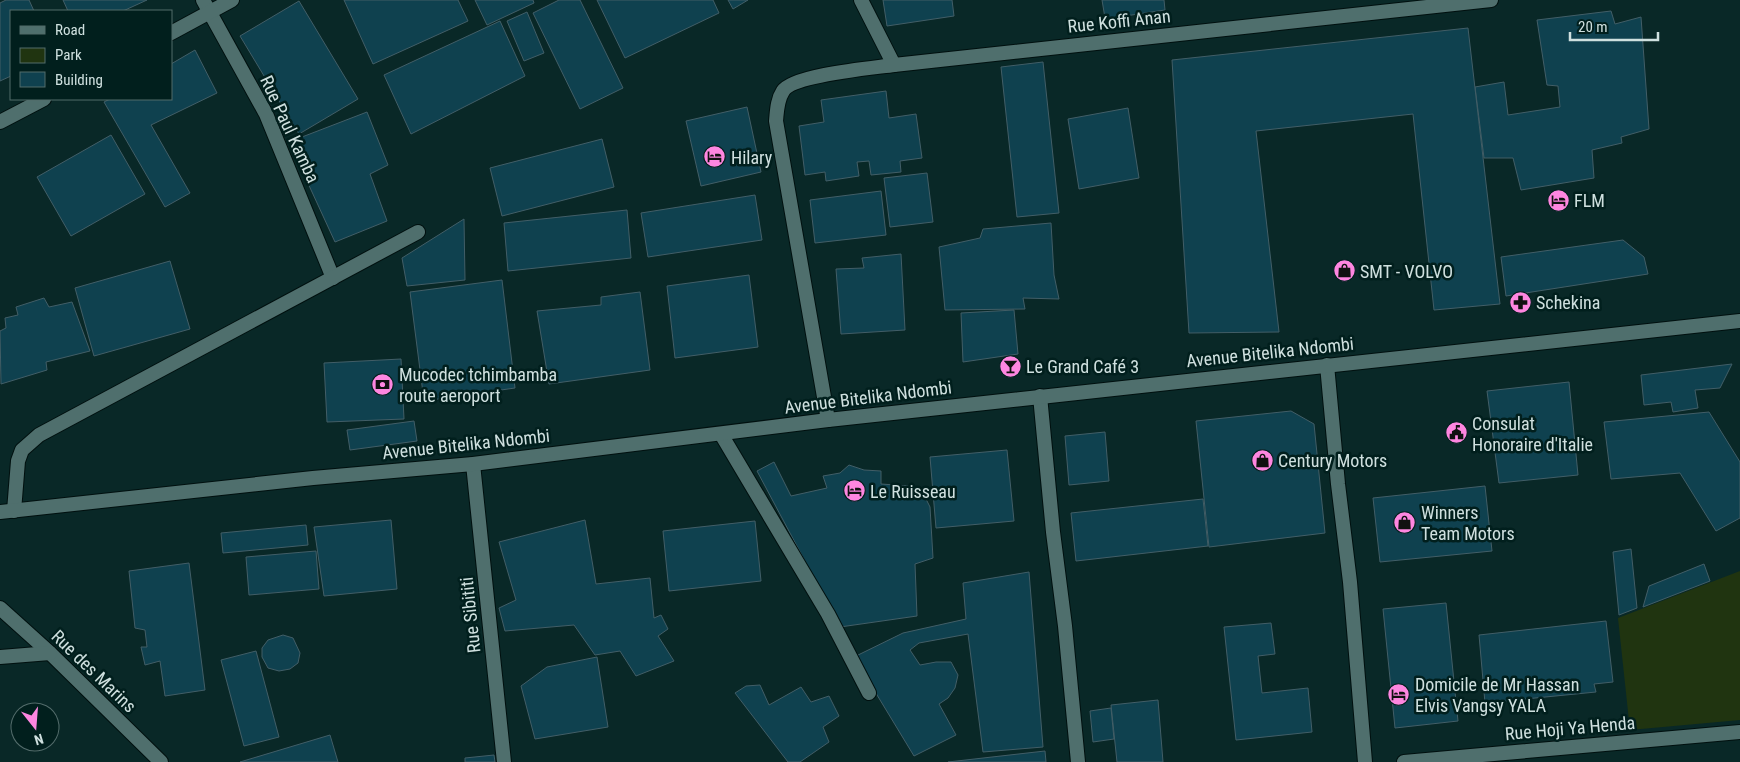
<svg xmlns="http://www.w3.org/2000/svg" width="1740" height="762" font-family="'Roboto Condensed',sans-serif">
<style>
.green{fill:#203410}
.building{fill:#0f414f;stroke:#425e67}
.lines{fill:none;stroke-linecap:round;stroke-linejoin:round}
.minor-casing{stroke:#00100f;stroke-width:16}
.tertiary-casing{stroke:#00100f;stroke-width:16}
.minor{stroke:#4f6f6d;stroke-width:14}
.tertiary{stroke:#4f6f6d;stroke-width:14}
.labels{text-anchor:middle;dominant-baseline:central;stroke-width:5;stroke-linejoin:round;paint-order:stroke}
.street-label{font-size:18px;fill:#cfe0df;stroke:#011f1d}
.poi-label{font-size:18px;fill:#cfe0df;stroke:#011f1d;text-anchor:start}
</style>
<rect width="100%" height="100%" fill="#092827"/>
<!-- green -->
<polygon class="green" points="1740,571 1740,720 1630,730 1618,618"/>
<!-- building -->
<g class="building">
<polygon points="6,0 29,0 34,11 11,11 11,76 0,81 0,3"/>
<polygon points="63,0 147,0 123,11 68,11"/>
<polygon points="344,0 458,0 468,21 373,64"/>
<polygon points="475,0 533,0 534,3 487,25"/>
<polygon points="559,0 580,0 623,88 580,109 533,13"/>
<polygon points="597,0 713,0 719,13 625,58"/>
<polygon points="728,0 748,0 733,9"/>
<polygon points="883,0 952,0 954,16 887,26"/>
<polygon points="1102,0 1164,0 1165,10 1125,16 1125,24 1106,24"/>
<polygon points="299,1 358,99 299,134 240,36"/>
<polygon points="1611,11 1615,24 1641,17 1649,129 1621,137 1622,143 1592,150 1594,178 1521,190 1513,158 1484,158 1475,87 1504,82 1508,115 1560,107 1558,86 1547,85 1537,20"/>
<polygon points="527,12 544,53 524,61 507,21"/>
<polygon points="500,21 525,76 411,134 384,75"/>
<polygon points="1468,28 1500,304 1434,310 1413,114 1256,131 1279,332 1189,333 1172,60"/>
<polygon points="195,50 217,93 151,125 190,193 165,207 104,102 110,99 171,99 171,64"/>
<polygon points="1043,62 1059,213 1017,217 1001,67"/>
<polygon points="886,91 889,118 916,114 922,158 900,161 901,172 871,175 869,161 857,162 859,176 826,181 825,172 805,175 799,126 824,122 821,100"/>
<polygon points="747,107 761,172 701,186 686,121"/>
<polygon points="1128,108 1139,178 1079,189 1068,119"/>
<polygon points="367,112 388,165 370,174 387,221 335,242 289,142"/>
<polygon points="111,135 145,194 71,236 37,177"/>
<polygon points="602,139 614,187 502,216 490,168"/>
<polygon points="927,173 933,222 890,227 884,178"/>
<polygon points="881,191 886,235 815,243 810,200"/>
<polygon points="755,195 762,240 648,257 641,213"/>
<polygon points="627,210 631,258 508,271 504,223"/>
<polygon points="464,219 465,280 407,286 402,258"/>
<polygon points="1051,223 1054,275 1059,299 1023,298 1025,309 945,310 939,247 980,238 983,229"/>
<polygon points="1623,240 1644,257 1648,274 1506,296 1501,257"/>
<polygon points="901,254 905,330 841,334 836,269 864,268 862,258"/>
<polygon points="170,261 190,329 94,356 75,288"/>
<polygon points="749,275 758,347 675,358 667,286"/>
<polygon points="502,280 515,388 424,401 410,292"/>
<polygon points="640,292 650,370 549,384 537,311 601,305 601,297"/>
<polygon points="44,298 49,307 72,302 90,351 46,362 47,370 1,384 0,331 6,328 5,318 18,315 16,307"/>
<polygon points="1014,310 1018,354 963,362 961,313"/>
<polygon points="401,359 404,419 327,422 324,363"/>
<polygon points="1732,364 1720,388 1695,390 1698,408 1673,412 1671,402 1644,405 1641,375"/>
<polygon points="1569,382 1578,475 1499,483 1487,391"/>
<polygon points="1291,411 1314,424 1325,533 1209,547 1196,421"/>
<polygon points="1709,412 1740,462 1740,518 1716,531 1680,473 1611,479 1604,422"/>
<polygon points="414,421 417,441 350,450 347,430"/>
<polygon points="1105,432 1109,481 1069,485 1065,436"/>
<polygon points="1007,450 1014,521 936,528 930,457"/>
<polygon points="774,462 791,496 827,488 823,476 840,473 849,465 864,470 881,471 881,484 909,486 922,491 930,507 933,558 915,564 917,616 840,627 757,471"/>
<polygon points="1485,486 1492,551 1380,562 1373,498"/>
<polygon points="1203,499 1208,546 1076,561 1071,513"/>
<polygon points="391,520 397,589 324,596 314,527"/>
<polygon points="585,520 596,584 650,578 654,618 661,615 668,629 658,636 674,661 636,676 620,651 595,655 574,625 505,631 499,608 516,600 499,542"/>
<polygon points="755,521 761,581 669,591 663,531"/>
<polygon points="306,525 308,545 223,553 221,533"/>
<polygon points="1631,549 1637,608 1619,615 1613,552"/>
<polygon points="316,551 319,589 249,595 246,557"/>
<polygon points="189,563 205,690 165,696 160,661 145,665 141,647 147,647 145,630 135,628 129,571"/>
<polygon points="1704,564 1710,581 1643,607 1649,586"/>
<polygon points="1029,572 1043,747 983,752 968,634 919,643 910,650 920,665 936,662 951,662 958,675 955,688 948,698 939,704 956,735 914,756 854,657 903,633 966,619 963,583"/>
<polygon points="1446,603 1458,721 1395,728 1383,609"/>
<polygon points="1606,621 1613,682 1594,684 1596,692 1485,703 1479,635"/>
<polygon points="1271,623 1275,654 1258,656 1262,693 1308,688 1312,732 1236,740 1224,627"/>
<polygon points="283,635 293,638 300,653 298,663 290,669 279,671 268,668 262,657 262,648 268,640"/>
<polygon points="256,651 279,737 244,746 221,660"/>
<polygon points="597,657 608,727 535,739 521,686 547,667"/>
<polygon points="760,685 769,705 801,687 811,702 829,696 839,716 823,727 829,742 800,762 788,762 735,693 746,686"/>
<polygon points="1158,700 1163,762 1117,762 1111,705"/>
<polygon points="1111,708 1114,739 1093,742 1090,711"/>
<polygon points="330,735 338,762 240,762"/>
<polygon points="1045,751 1046,762 948,762"/>
<polygon points="494,755 495,762 465,762 465,758"/>
</g>
<g class="lines">
<defs>
<g id="minor">
<polyline points="203,0 266,114 333,278"/>
<polyline points="861,0 894,65"/>
<polyline points="171,33 232,0"/>
<polyline points="0,122 44,99"/>
<polyline points="1327,365 1338,484 1350,582 1365,762"/>
<polyline points="1040,396 1053,532 1065,626 1078,762"/>
<path d="M 828,420 L 776,121 C 777,111 777,100 783,91 C 793,75 873,68 894,65 L 1491,0"/>
<polyline points="721,434 828,614 869,693"/>
<polyline points="473,464 504,762"/>
<polyline points="14,511 18,461 22,450 39,435 418,232"/>
<polyline points="0,608 50,653 161,762"/>
<polyline points="0,657 50,653"/>
<polyline points="1404,762 1740,732"/>
</g>
<polyline id="tertiary" points="0,512 313,478 473,464 828,420 1740,321"/>
</defs>
<!-- minor casing -->
<use href="#minor" class="minor-casing"/>
<!-- tertiary casing -->
<use href="#tertiary" class="tertiary-casing"/>
<!-- minor -->
<use href="#minor" class="minor"/>
<!-- tertiary -->
<use href="#tertiary" class="tertiary"/>
</g>
<!-- icons -->
<defs>
<symbol id="hotel-disc" viewBox="-11 -11 22 22"><circle r="9.5" fill="#fe86e0" stroke="#011f1d"/><path d="M-6-4.5h1.5V1H6V5H4.5V3h-9V5H-6ZM-4 0a1.8 1.8 0 1 1 3.6 0ZM.5 0V-2.5h3Q6-2.5 6 0Z" fill="#111"/></symbol>
<symbol id="shop-disc" viewBox="-11 -11 22 22"><circle r="9.5" fill="#fe86e0" stroke="#011f1d"/><path d="M-5-2.5h2.3a2.7 3.5 0 0 1 5.4 0H5L5.5 6h-11ZM-1.5-2.5h3a1.5 2.3 0 0 0-3 0Z" fill="#111"/></symbol>
<symbol id="pharmacy-disc" viewBox="-11 -11 22 22"><circle r="9.5" fill="#fe86e0" stroke="#011f1d"/><path d="M-2-6h4v4h4v4h-4v4h-4v-4h-4v-4h4Z" fill="#111"/></symbol>
<symbol id="bar-disc" viewBox="-11 -11 22 22"><circle r="9.5" fill="#fe86e0" stroke="#011f1d"/><path d="M-6-5H6L.8 .8V4.5H3.5V6h-7V4.5H-.8V.8Z" fill="#111"/></symbol>
<symbol id="bank-disc" viewBox="-11 -11 22 22"><circle r="9.5" fill="#fe86e0" stroke="#011f1d"/><path d="M-6-4H6V4H-6ZM0-2.3a2.3 2.3 0 1 0 0 4.6a2.3 2.3 0 1 0 0-4.6Z" fill="#111"/></symbol>
<symbol id="civic-disc" viewBox="-11 -11 22 22"><circle r="9.5" fill="#fe86e0" stroke="#011f1d"/><path d="M-.6-6.5H3V-4.5H.6V-3L4-1V1h2V6H-6V1h2V-1L-.6-3ZM-1.2 2.5V6h2.4V2.5Z" fill="#111"/></symbol>
</defs>
<g fill-rule="evenodd">
<use href="#hotel-disc" x="702" y="144" width="25" height="25"/>
<use href="#hotel-disc" x="1546" y="188" width="25" height="25"/>
<use href="#shop-disc" x="1332" y="258" width="25" height="25"/>
<use href="#pharmacy-disc" x="1508" y="290" width="25" height="25"/>
<use href="#bar-disc" x="998" y="354" width="25" height="25"/>
<use href="#bank-disc" x="370" y="372" width="25" height="25"/>
<use href="#civic-disc" x="1444" y="420" width="25" height="25"/>
<use href="#shop-disc" x="1250" y="448" width="25" height="25"/>
<use href="#hotel-disc" x="842" y="478" width="25" height="25"/>
<use href="#shop-disc" x="1392" y="510" width="25" height="25"/>
<use href="#hotel-disc" x="1386" y="682" width="25" height="25"/>
</g>
<g class="labels">
<!-- street labels -->
<g class="street-label">
<text transform="translate(1119 21) rotate(-6)">Rue Koffi Anan</text>
<text transform="translate(290 129) rotate(65)">Rue Paul Kamba</text>
<text transform="translate(1270 352) rotate(-6)">Avenue Bitelika Ndombi</text>
<text transform="translate(868 397) rotate(-7)">Avenue Bitelika Ndombi</text>
<text transform="translate(466 444) rotate(-6)">Avenue Bitelika Ndombi</text>
<text transform="translate(470 615) rotate(-96)">Rue Sibititi</text>
<text transform="translate(94 671) rotate(44)">Rue des Marins</text>
<text transform="translate(1570 728) rotate(-5)">Rue Hoji Ya Henda</text>
</g>
<!-- poi labels -->
<g class="poi-label">
<text x="731" y="157">Hilary</text>
<text x="1574" y="200">FLM</text>
<text x="1360" y="271">SMT - VOLVO</text>
<text x="1536" y="302">Schekina</text>
<text x="1026" y="366">Le Grand Café 3</text>
<text x="399" y="374">Mucodec tchimbamba<tspan x="399" dy="21">route aeroport</tspan></text>
<text x="1472" y="423">Consulat<tspan x="1472" dy="21">Honoraire d'Italie</tspan></text>
<text x="1278" y="460">Century Motors</text>
<text x="870" y="491">Le Ruisseau</text>
<text x="1421" y="512">Winners<tspan x="1421" dy="21">Team Motors</tspan></text>
<text x="1415" y="684">Domicile de Mr Hassan<tspan x="1415" dy="21">Elvis Vangsy YALA</tspan></text>
</g>
</g>
<!-- legend -->
<rect x="10" y="10" width="162" height="90" fill="#011f1d" stroke="#536c6b"/>
<rect x="20" y="26" width="25" height="8" fill="#4f6f6d" stroke="#536c6b"/>
<text x="55" y="35" font-size="15" fill="#cfe0df">Road</text>
<rect x="20" y="48" width="25" height="15" fill="#203410" stroke="#536c6b"/>
<text x="55" y="60" font-size="15" fill="#cfe0df">Park</text>
<rect x="20" y="72" width="25" height="15" fill="#0f414f" stroke="#536c6b"/>
<text x="55" y="85" font-size="15" fill="#cfe0df">Building</text>
<!-- north arrow -->
<g transform="translate(35 727) rotate(163)"><circle r="24" fill="#011f1d" stroke="#536c6b"/>
<path d="M0-4L9 19L0 12L-9 19Z" fill="#fe86e0"/>
<text y="-8" font-size="14" font-weight="bold" text-anchor="middle" fill="#cfe0df">N</text>
</g>
<!-- scale -->
<path d="M1570 32v8h88v-8" fill="none" stroke="#cfe0df" stroke-width="2.5"/>
<text x="1578" y="32" font-size="15" fill="#cfe0df" stroke="#011f1d" stroke-width="4" paint-order="stroke">20 m</text>
</svg>
